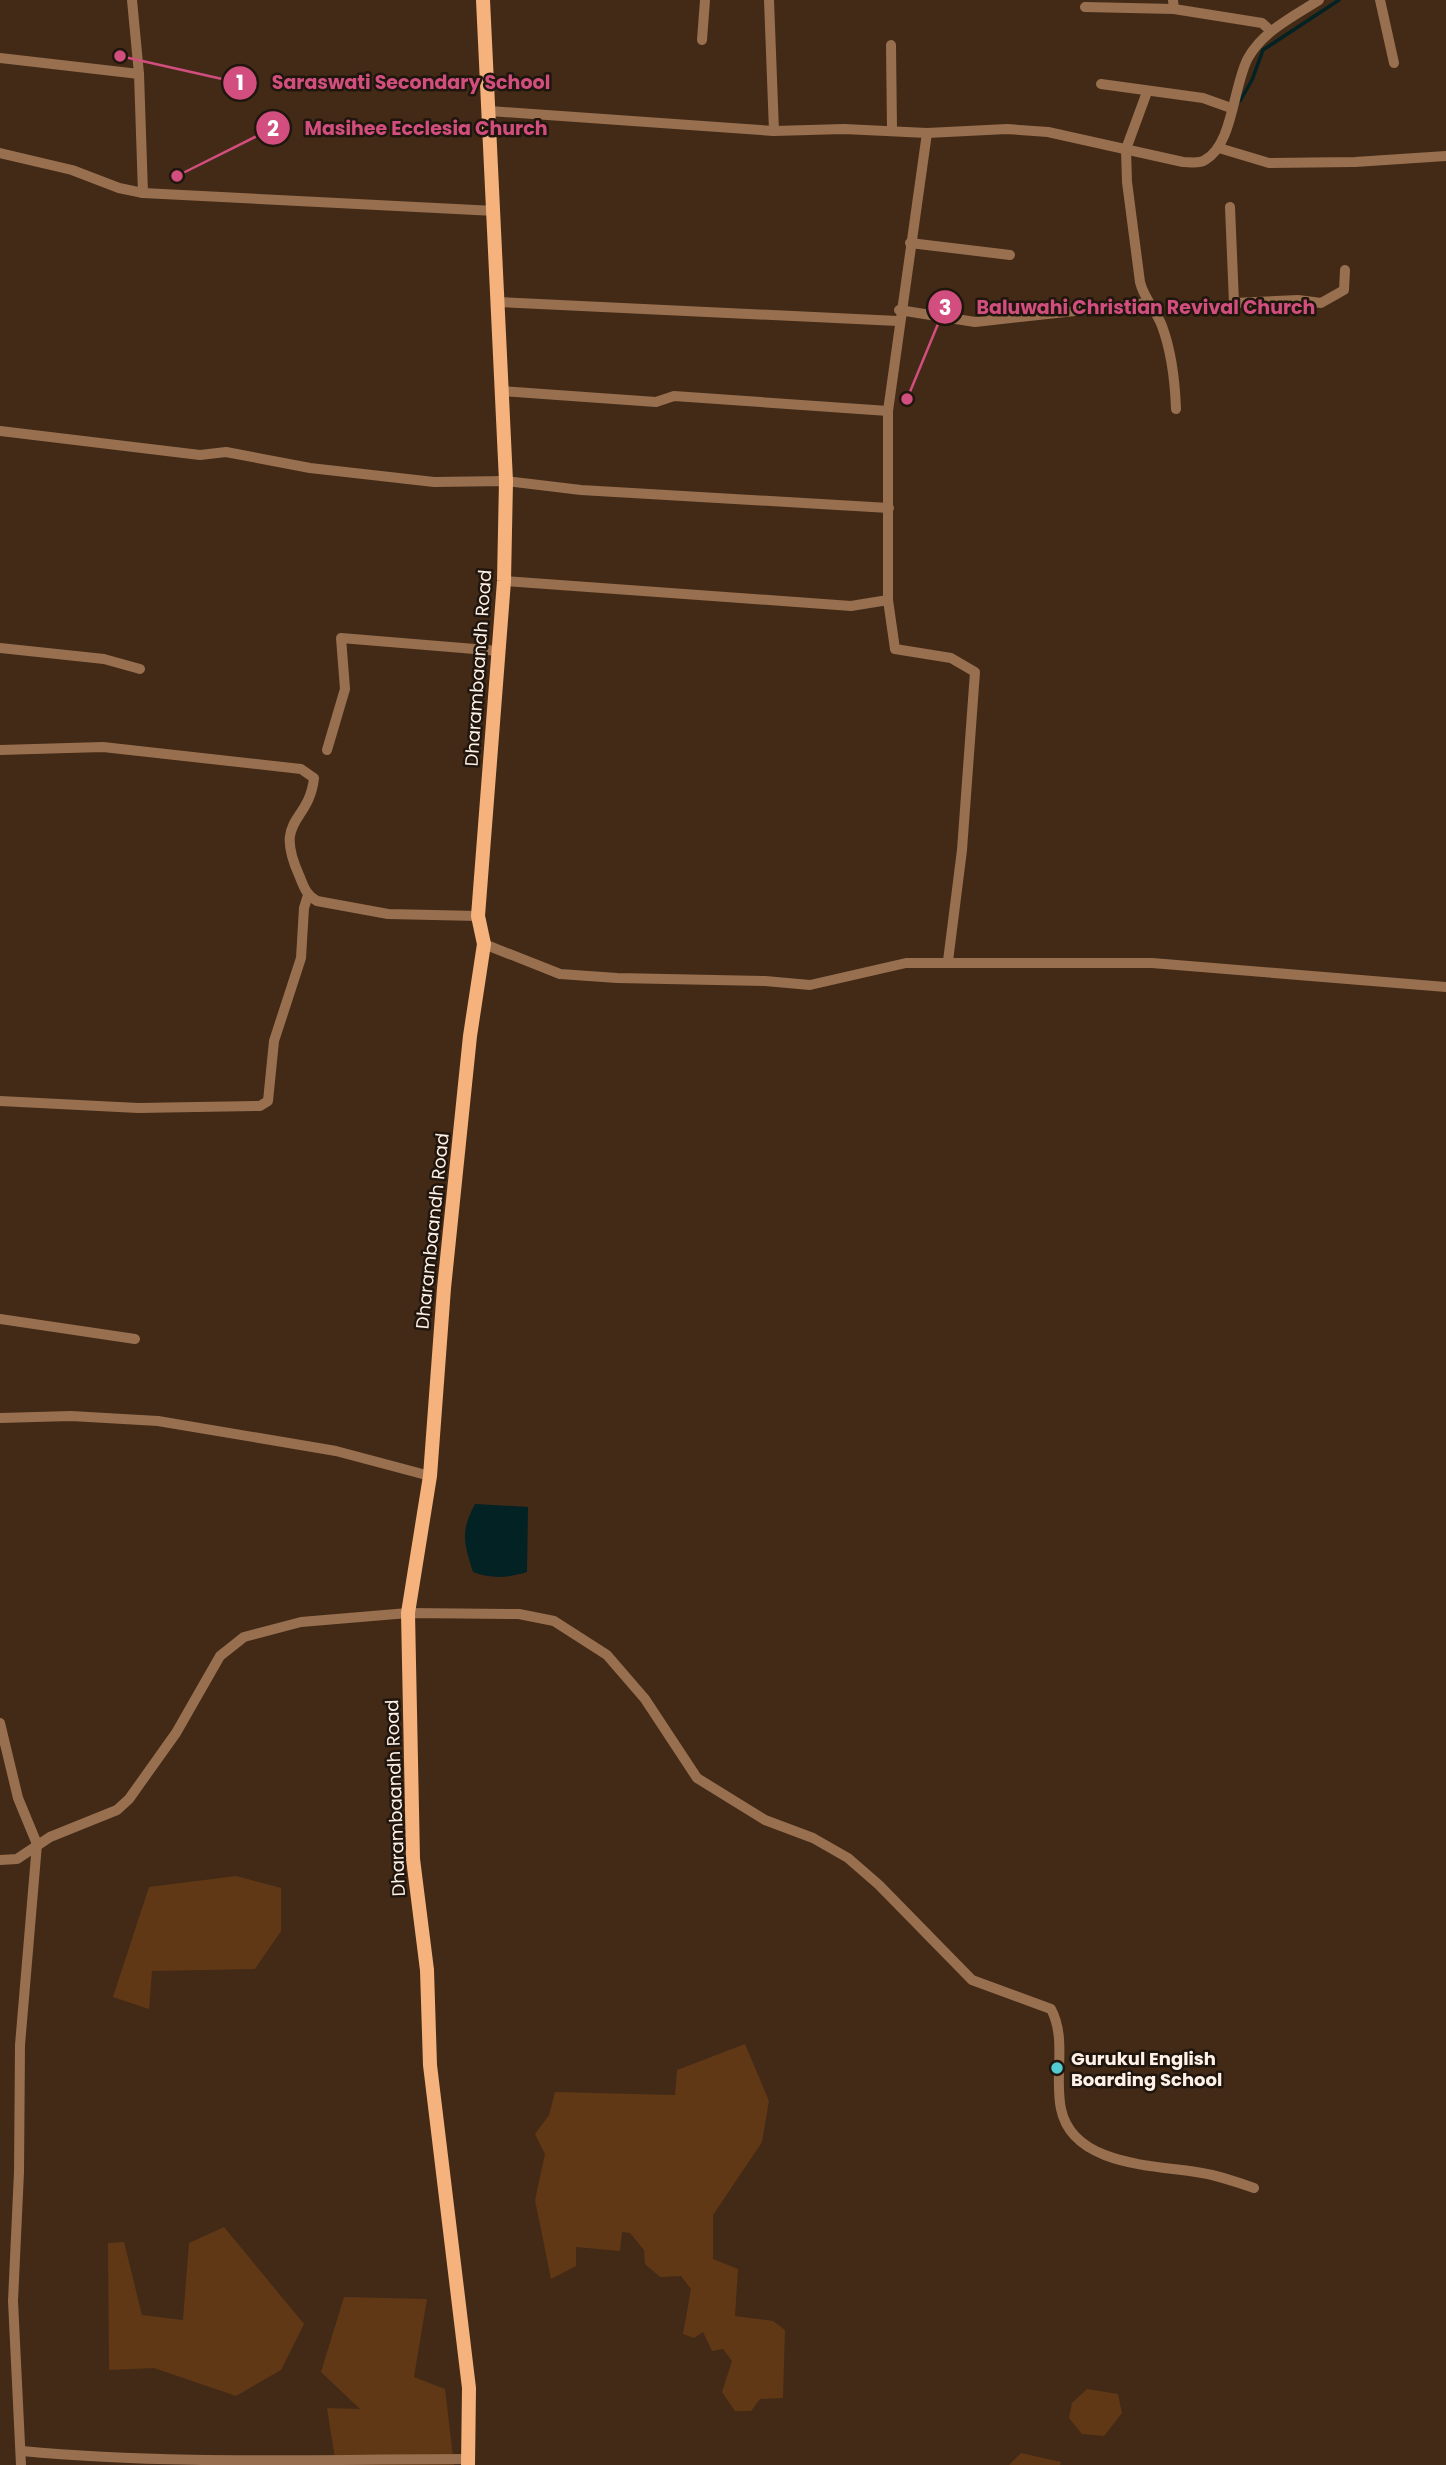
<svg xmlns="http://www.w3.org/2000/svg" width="1446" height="2465" font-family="Poppins,sans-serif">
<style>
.green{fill:#603815}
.water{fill:#022223}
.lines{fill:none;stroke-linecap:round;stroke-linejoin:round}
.stream{stroke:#022223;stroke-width:3.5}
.minor{stroke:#986f4f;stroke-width:10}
.major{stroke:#f5b27c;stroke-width:14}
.poi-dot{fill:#52ccd0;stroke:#20160d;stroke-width:2.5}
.labels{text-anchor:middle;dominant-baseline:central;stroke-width:5;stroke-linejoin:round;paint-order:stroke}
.street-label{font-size:18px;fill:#fef1e7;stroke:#20160d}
.poi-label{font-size:18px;font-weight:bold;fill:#fef1e7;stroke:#20160d;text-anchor:start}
.leader{fill:none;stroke:#d14e7e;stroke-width:2.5}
.callout-dot{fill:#d14e7e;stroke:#20160d;stroke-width:2.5}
.mark-label{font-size:21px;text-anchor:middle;font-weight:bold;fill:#fff}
.callout-label{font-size:19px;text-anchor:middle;font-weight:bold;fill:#d14e7e;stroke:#20160d;stroke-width:5;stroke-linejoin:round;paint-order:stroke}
</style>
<rect width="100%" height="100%" fill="#422a17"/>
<!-- green -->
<g class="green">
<polygon points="236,1876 281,1888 281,1931 255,1969 152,1971 149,2009 113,1997 149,1887"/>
<polygon points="745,2044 769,2101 762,2142 713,2215 713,2259 738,2269 735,2316 773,2321 785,2330 783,2398 760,2399 751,2411 735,2411 722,2392 732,2361 723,2349 712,2351 703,2332 694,2338 683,2334 691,2289 681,2276 660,2277 645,2264 644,2250 630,2233 622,2232 620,2251 576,2247 576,2266 551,2279 535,2200 545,2154 535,2134 549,2115 555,2092 675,2095 677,2070"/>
<polygon points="224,2227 304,2324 281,2370 236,2396 154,2368 109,2370 108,2243 124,2242 142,2315 183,2320 189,2243"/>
<polygon points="344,2297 427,2299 414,2377 445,2389 454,2465 336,2465 327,2408 360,2409 321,2372"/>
<polygon points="1087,2389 1118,2394 1122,2413 1104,2436 1082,2434 1069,2418 1072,2403"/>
<polygon points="1021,2453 1061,2462 1060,2465 1009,2465"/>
</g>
<!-- water -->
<path class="water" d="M 475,1504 L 528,1507 L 527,1572 C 507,1578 492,1579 473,1572 C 464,1543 460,1532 475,1504 Z"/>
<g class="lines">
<!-- stream -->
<polyline class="stream" points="1240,101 1252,80 1263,50 1339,0"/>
<!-- minor -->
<g class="minor">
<polyline points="132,0 139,74 143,193"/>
<polyline points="769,0 774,131"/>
<polyline points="1173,0 1174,9 1262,23 1271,31"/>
<polyline points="1380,0 1394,63"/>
<polyline points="1085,7 1174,9"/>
<polyline points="702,40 705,0"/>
<polyline points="891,45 892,130"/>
<polyline points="0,58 139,74"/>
<polyline points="1101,84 1203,98 1231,108"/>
<path d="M 1147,92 L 1126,149 L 1127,182 L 1140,282 C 1144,299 1156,310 1162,326 C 1172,353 1175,381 1176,409"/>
<path d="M 490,111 L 774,131 L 844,129 L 927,133 L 1007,129 L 1048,132 L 1183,162 C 1190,162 1199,164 1205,160 C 1233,145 1233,86 1248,58 C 1263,31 1294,16 1319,0"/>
<polyline points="927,133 888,411 888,600 895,649 951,658 975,672 962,850 948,961"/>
<polyline points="1219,148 1269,163 1355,162 1446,156"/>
<polyline points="0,153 72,170 119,188 143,193 495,211"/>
<polyline points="1230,207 1234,303 1298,300 1321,303 1344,290 1345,270"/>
<polyline points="910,243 1010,255"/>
<polyline points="498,302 898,321"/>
<polyline points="899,310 975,322 1148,303"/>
<polyline points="502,391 656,402 674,396 888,411"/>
<polyline points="0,431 200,455 226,452 310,468 434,482 506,481 581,490 889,508"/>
<polyline points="504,581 851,606 888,600"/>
<polyline points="0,648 104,659 140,669"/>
<path d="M 0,750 L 103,747 L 301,769 L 314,778 C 309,824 273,817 299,875 C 304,887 306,895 317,901 L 388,914 L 478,916"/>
<polyline points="327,750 345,689 341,638 499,651"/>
<polyline points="484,944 560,974 617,978 765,981 810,985 906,963 1152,963 1446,987"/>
<polyline points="0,1101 138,1108 260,1106 268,1101 274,1041 301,958 304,908 308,895"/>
<polyline points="0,1319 135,1339"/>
<polyline points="0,1418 71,1416 158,1421 336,1451 430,1476"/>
<polyline points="0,1723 18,1798 37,1844 20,2045 19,2172 13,2301 21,2465"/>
<path d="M 0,1860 L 17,1859 L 50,1837 L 117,1810 L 129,1799 L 176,1733 L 220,1656 L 244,1637 L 301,1622 L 408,1613 L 519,1614 L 554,1621 L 607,1655 L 645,1699 L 697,1778 L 765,1820 L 813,1838 L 848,1858 L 879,1885 L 972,1980 L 1051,2009 C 1067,2039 1054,2076 1061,2109 C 1073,2167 1157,2165 1202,2173 C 1220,2176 1237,2182 1254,2188"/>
<path d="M 22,2451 C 169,2465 319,2459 468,2459"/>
</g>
<!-- major -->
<polyline class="major" points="468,2465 469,2388 430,2065 427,1970 413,1859 408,1613 430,1476 444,1288 470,1036 484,944 478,916 504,581 506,481 483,0"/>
</g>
<!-- markers -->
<circle class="poi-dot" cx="1057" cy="2068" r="7"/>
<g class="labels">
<!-- street labels -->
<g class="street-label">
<text transform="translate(478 668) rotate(-86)">Dharambaandh Road</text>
<text transform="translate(432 1231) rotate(-84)">Dharambaandh Road</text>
<text transform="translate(395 1798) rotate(-92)">Dharambaandh Road</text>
</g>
<!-- poi labels -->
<g class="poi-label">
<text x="1071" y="2058">Gurukul English<tspan x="1071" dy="21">Boarding School</tspan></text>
</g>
</g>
<!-- callouts -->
<path class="leader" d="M120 56L240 83M177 176L273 128M907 399L945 307"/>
<g class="callout-dot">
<circle cx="120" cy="56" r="7"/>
<circle cx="177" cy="176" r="7"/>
<circle cx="907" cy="399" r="7"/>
<circle cx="240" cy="83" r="18"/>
<circle cx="273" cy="128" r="18"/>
<circle cx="945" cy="307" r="18"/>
</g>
<g class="mark-label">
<text x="240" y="90">1</text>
<text x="273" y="136">2</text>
<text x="945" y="315">3</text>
</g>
<g class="callout-label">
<text x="411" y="89">Saraswati Secondary School</text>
<text x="426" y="135">Masihee Ecclesia Church</text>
<text x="1146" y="314">Baluwahi Christian Revival Church</text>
</g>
</svg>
